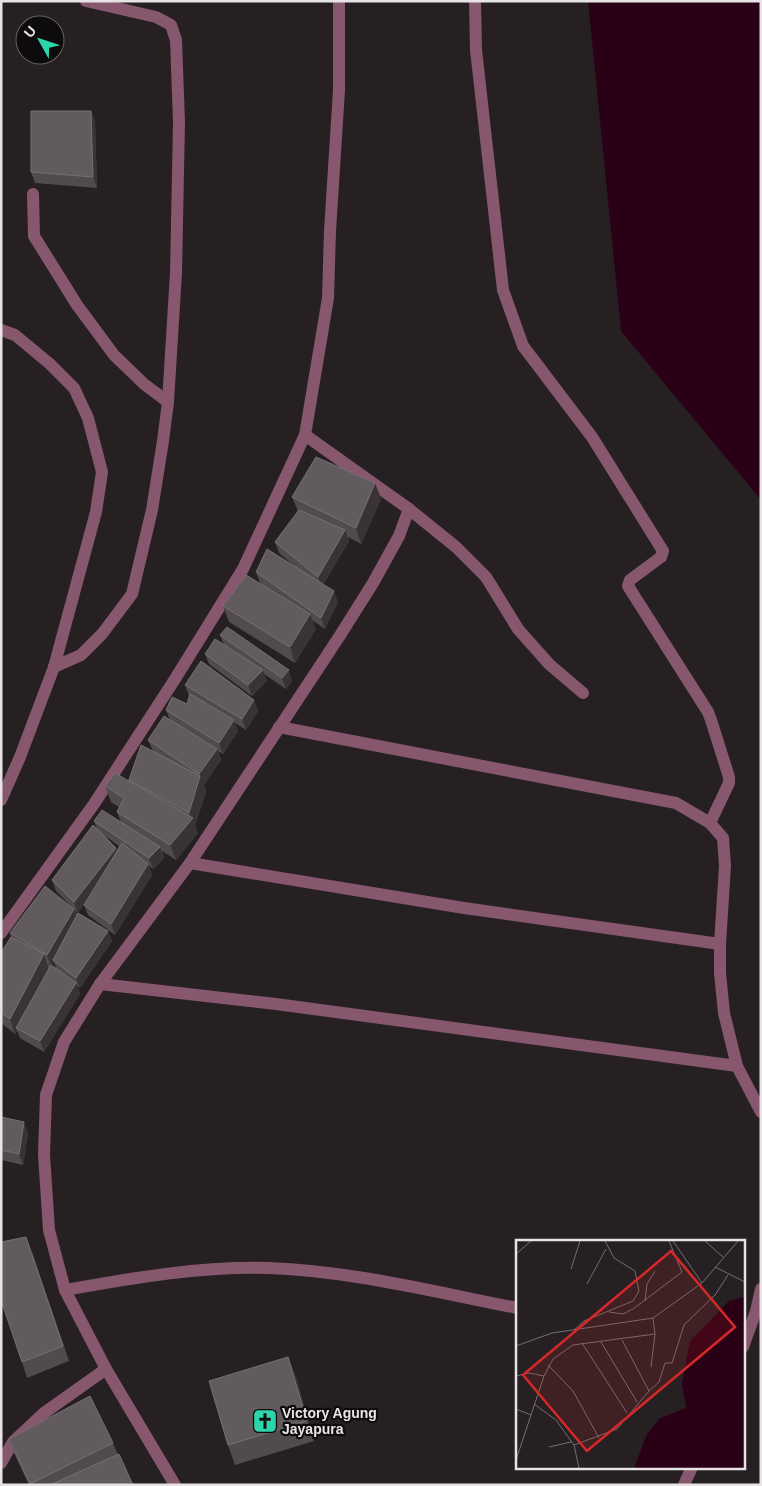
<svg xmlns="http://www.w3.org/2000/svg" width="762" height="1486" font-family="Helvetica,sans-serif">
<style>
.water{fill:#2a0017}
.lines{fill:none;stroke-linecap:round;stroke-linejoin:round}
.minor{stroke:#87576d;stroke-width:12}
.wall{fill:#514b4d;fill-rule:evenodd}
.shaded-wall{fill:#393336}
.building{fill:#625b5e;stroke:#777073}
.labels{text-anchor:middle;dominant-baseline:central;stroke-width:4.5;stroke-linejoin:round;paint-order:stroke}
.poi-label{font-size:14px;font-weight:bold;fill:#e8e4e6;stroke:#0d0b0c;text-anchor:start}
.inset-road{fill:none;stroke:#746e71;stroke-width:1}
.view{fill:#d62828;fill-opacity:0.15;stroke:#d62828;stroke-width:2.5}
.inset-edge{fill:none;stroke:#e8e4e6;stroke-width:2.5}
</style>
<rect width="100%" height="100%" fill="#262023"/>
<!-- water -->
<polygon class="water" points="588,1 761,1 761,500 621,331"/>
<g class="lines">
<!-- minor -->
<g class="minor">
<polyline points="475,1 476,50 503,290 523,346 592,437 663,551 661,557 630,580 628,586 708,712 711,720 729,777 729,783 710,823"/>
<polyline points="33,194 34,236 77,305 114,355 144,384 168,402"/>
<polyline points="1,330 15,335 50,364 74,388 88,418 102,472 96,512 54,667 20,757 1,800"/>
<polyline points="409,509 456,547 486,577 518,629 549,664 583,693"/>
<polyline points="54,667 81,655 102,634 132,594 152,510 163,441 168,402 176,273 179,122 176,40 171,25 156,17 86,1"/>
<polyline points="279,727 676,803 710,823 723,838 725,866 720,944 720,973 724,1013 737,1066 761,1112"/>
<polyline points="190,863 464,908 720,944"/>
<polyline points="1,933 94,804 175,679 243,569 305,435 328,298 330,231 339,90 339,1"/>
<polyline points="100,984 276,1004 737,1066"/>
<path d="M 65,1290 C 133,1278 200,1266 269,1268 C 353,1271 435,1292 517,1308"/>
<polyline points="743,1347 756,1311 761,1289"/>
<polyline points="1,1463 13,1442 44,1413 106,1369"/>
<polyline points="175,1485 106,1369 65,1290 49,1230 44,1155 46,1095 64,1042 100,984 190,863 339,637 373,583 399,536 409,509 305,435"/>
<polyline points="684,1485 692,1467"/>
</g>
</g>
<!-- wall -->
<g class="wall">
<polygon points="91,111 95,122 97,188 35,183 31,172"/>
<polygon points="375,483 381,499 361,544 348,537 349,541 323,585 338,602 325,629 312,620 316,629 295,663 229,622 223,606 265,587 260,583 256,572 298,569 279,553 275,542 298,511 292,497"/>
<polygon points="220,635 292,681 286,689 264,674 267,681 252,696 209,664 205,654 224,645"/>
<path d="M 185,685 L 254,700 L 258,711 L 246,730 L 235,723 L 238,731 L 223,754 L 218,751 L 221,760 L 204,785 L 206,792 L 195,825 L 198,833 L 176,860 L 162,851 L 164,858 L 153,869 L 149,866 L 152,875 L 115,935 L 88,915 L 84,905 L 85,903 L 78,913 L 75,910 L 77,915 L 108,931 L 112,941 L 80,988 L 77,986 L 80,994 L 44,1052 L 20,1038 L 17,1031 L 15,1034 L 1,1023 L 1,953 L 11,937 L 10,933 L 71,906 L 56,891 L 52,880 L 97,829 L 94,821 L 121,822 L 117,812 L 119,807 L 111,802 L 105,786 L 130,782 L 129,780 L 153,751 L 148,740 L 170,720 L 166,710 L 187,704 L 189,696 ZM 105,836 L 119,846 L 117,850 ZM 54,962 L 56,969 L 52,965 Z"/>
<polygon points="1,1117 28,1133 23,1165 1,1160"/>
<polygon points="32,1252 69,1361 27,1378 22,1362"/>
<polygon points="288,1357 296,1377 314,1441 235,1465 228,1445"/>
<polygon points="9,1439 113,1443 118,1455 133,1485 29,1485 15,1455"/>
</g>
<!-- shaded-wall -->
<g class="shaded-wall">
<polygon points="91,111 95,122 97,188 93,177"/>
<polygon points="375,483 381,499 361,544 356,528"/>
<polygon points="345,530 349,541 322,587 318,577"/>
<polygon points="334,591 338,602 325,629 321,618"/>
<polygon points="310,614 316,629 295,663 290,647"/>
<polygon points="263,670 267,681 252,696 248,685"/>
<polygon points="289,670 292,681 286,689 282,678"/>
<polygon points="254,700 258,711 246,730 242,719"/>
<polygon points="234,720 238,731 223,754 219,743"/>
<polygon points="217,749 221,760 204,785 206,792 195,825 198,833 176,860 170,845 191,819 189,813 200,776 199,774"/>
<polygon points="160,847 164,858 153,869 149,858"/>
<polygon points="116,848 120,859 78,913 74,902"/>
<polygon points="148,864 152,875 115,935 111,924"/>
<polygon points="74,909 78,920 53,960 54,962 51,966 47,955"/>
<polygon points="108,931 112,941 80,988 76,978"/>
<polygon points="44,954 49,970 16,1028 17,1031 15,1034 10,1019"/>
<polygon points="76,983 80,994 44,1052 40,1041"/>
<polygon points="24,1122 28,1133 23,1165 19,1154"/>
<polygon points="288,1357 296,1377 314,1441 307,1421"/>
</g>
<!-- building -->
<g class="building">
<polygon points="31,111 91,111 93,177 31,172"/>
<polygon points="316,457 375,483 356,528 292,497"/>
<polygon points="299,510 345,530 318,577 275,542"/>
<polygon points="267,549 334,591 321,618 256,572"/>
<polygon points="246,575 310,614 290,647 223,606"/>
<polygon points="227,627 289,670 282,678 220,635"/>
<polygon points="215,639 263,670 248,685 205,654"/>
<polygon points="201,661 254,700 242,719 185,685"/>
<polygon points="190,694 234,720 219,743 166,710 172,697 187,704"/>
<polygon points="164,716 217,749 199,774 148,740"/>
<polygon points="141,745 200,776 189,813 129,780"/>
<polygon points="115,773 193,818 170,845 117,812 124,798 105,786"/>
<polygon points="102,810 160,847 149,858 94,821"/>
<polygon points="93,825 116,848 74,902 52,880"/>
<polygon points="122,843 148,864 111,924 84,905"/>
<polygon points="45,886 74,909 47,955 10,933"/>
<polygon points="78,913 108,931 76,978 53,960"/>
<polygon points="11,937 44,954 10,1019 1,1012 1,953"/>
<polygon points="51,965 76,983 40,1041 16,1028"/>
<polygon points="1,1117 24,1122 19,1154 1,1150"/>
<polygon points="26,1237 63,1346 22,1362 1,1300 1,1242"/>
<polygon points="288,1357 307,1421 228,1445 209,1381"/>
<polygon points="90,1396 113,1443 30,1484 9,1439"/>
<polygon points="119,1454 133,1485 50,1485"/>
</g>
<!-- icons -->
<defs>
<symbol id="church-square" viewBox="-11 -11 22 22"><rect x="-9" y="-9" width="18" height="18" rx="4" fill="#2cd5ab" stroke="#0d0b0c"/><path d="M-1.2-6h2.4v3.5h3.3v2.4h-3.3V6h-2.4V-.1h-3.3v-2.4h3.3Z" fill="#111"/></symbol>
</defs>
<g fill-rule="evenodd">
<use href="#church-square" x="251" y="1407" width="28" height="28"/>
</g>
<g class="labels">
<!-- poi labels -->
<g class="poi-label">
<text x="282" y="1413">Victory Agung<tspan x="282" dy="16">Jayapura</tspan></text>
</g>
</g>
<!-- overview -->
<g transform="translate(516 1240)">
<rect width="229" height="229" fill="#262023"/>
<path d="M 229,57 L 229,228 L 118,228 L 131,194 L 144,178 L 170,168 L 166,144 L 174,101 L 213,61 Z" fill="#2a0017"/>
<path class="inset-road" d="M 157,1 L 186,43M 189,1 L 207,17M 0,14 L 15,1M 199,27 L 229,42M 55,29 L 64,1M 71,44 L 90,9M 129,61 L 131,44 L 139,31M 93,72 L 107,74 L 117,69 L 166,32 L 153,1M 58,90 L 68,81 L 117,61 L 123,51 L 119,31 L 98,18 L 89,1M 85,102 L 121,162M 66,103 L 111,173M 0,106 L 36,93 L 137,78 L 186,43 L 222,1M 32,125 L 57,151 L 83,198M 135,127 L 139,94M 0,136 L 13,133 L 28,136M 133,151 L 143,142 L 149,123 L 156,123 L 168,85 L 199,55 L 212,35M 18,164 L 40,180 L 58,205 L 101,189 L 133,151 L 106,100M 0,169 L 15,175M 58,205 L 63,228M 33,207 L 55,202M 0,220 L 28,136 L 37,119 L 57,105 L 139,94 L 137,78"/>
<path class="view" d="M 155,11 L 219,87 L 71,211 L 7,135 Z"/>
<rect width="229" height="229" class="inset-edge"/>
</g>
<!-- border -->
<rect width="762" height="1486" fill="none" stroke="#e8e4e6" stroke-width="5"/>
<!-- north arrow -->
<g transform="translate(40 40) rotate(310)"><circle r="24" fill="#0d0b0c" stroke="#656263"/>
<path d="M0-4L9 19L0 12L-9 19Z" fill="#2cd5ab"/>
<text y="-8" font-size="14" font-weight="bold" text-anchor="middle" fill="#e8e4e6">U</text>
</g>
</svg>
